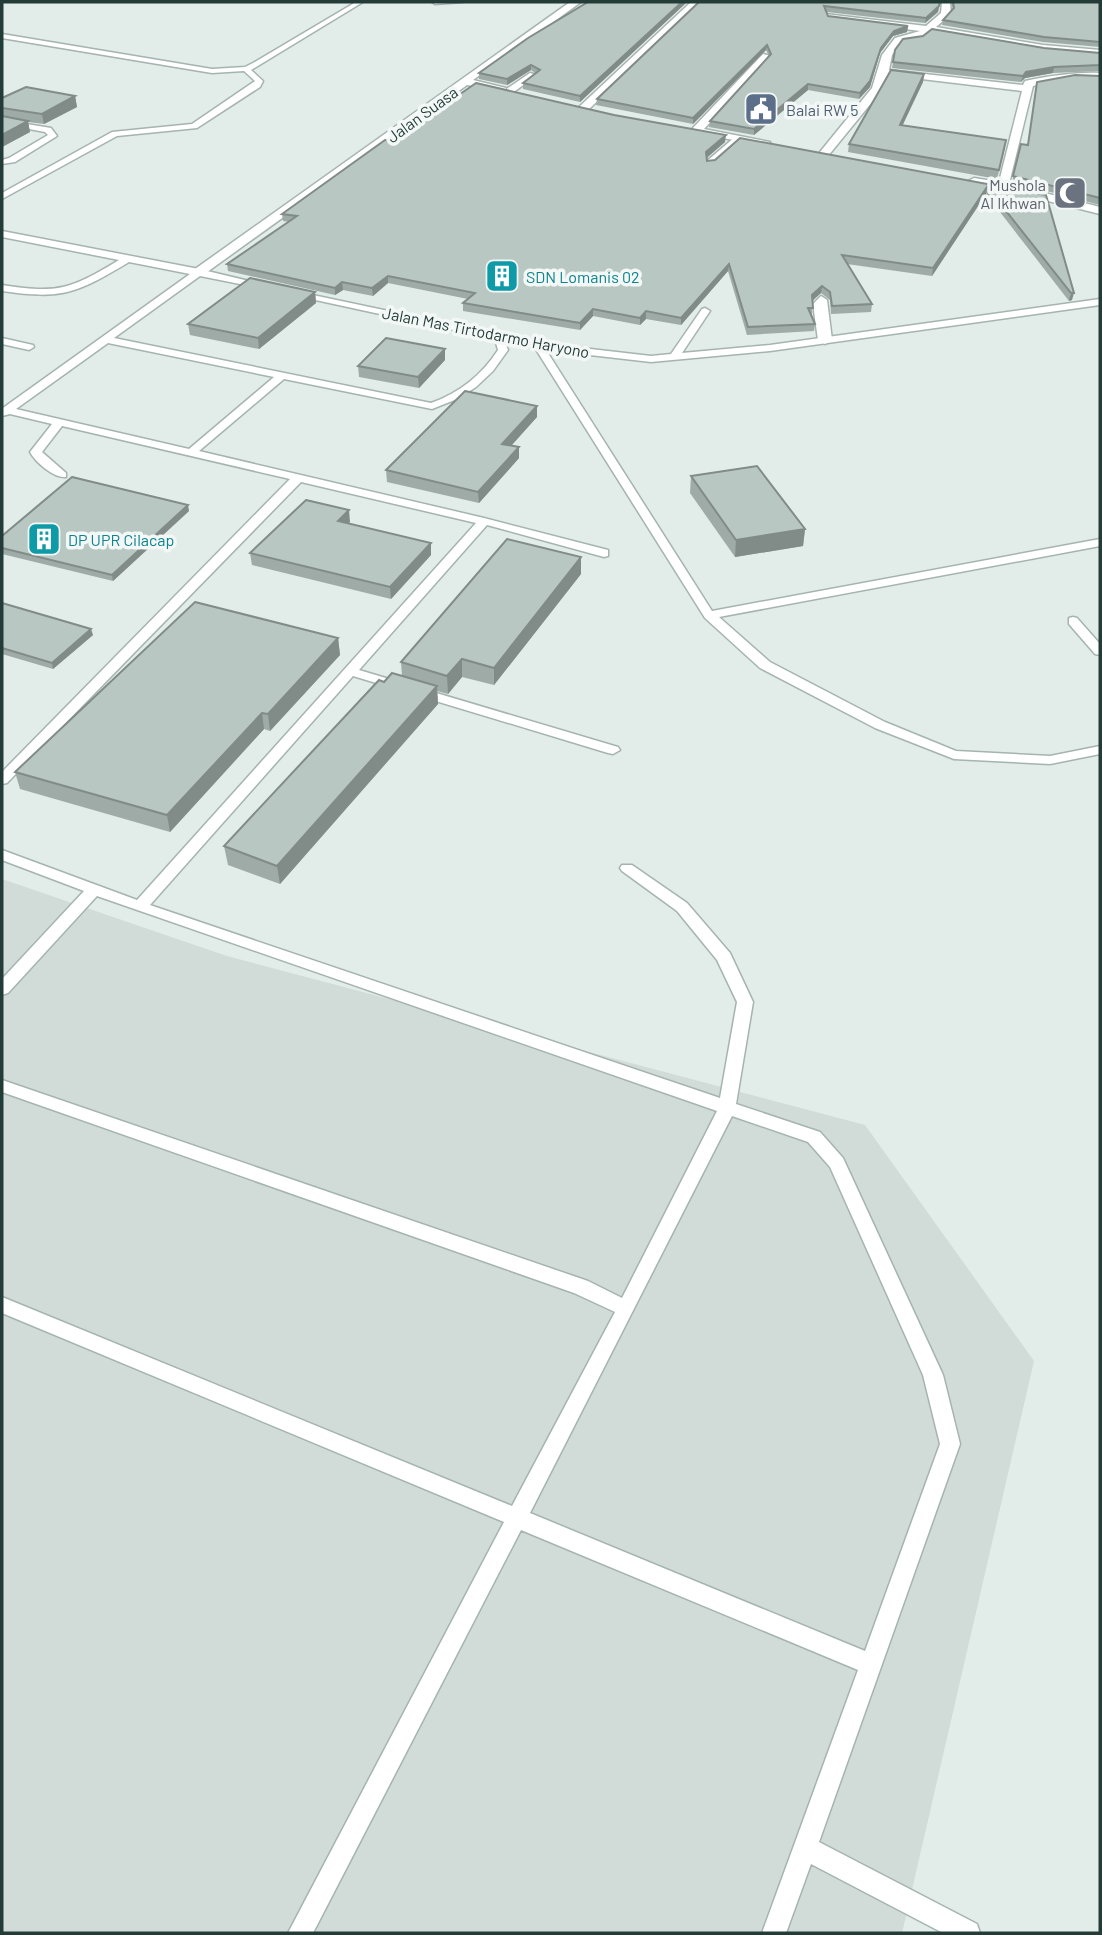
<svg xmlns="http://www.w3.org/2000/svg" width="1102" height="1935" font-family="Barlow,sans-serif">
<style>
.built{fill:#d1dcd8}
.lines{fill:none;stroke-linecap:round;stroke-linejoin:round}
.service-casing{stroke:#a5b4b0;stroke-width:3}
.minor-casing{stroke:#a5b4b0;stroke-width:3}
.service{fill:#fff;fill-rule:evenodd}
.minor{fill:#fff;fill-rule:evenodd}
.wall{fill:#9eaba7}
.shaded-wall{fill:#818b88}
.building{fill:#b8c7c2;stroke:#818b88;stroke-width:2}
.labels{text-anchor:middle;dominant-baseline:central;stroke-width:7;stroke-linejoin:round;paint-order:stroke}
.far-service-label{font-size:16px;fill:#4e5e75;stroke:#f3f8f6;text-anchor:start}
.far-street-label{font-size:16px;fill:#233c38;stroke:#f3f8f6}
.far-worship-label{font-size:16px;fill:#5b616d;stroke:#f3f8f6;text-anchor:end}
.far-culture-label{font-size:16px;fill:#0d838f;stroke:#f3f8f6;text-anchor:start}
</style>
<rect width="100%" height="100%" fill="#e2ece9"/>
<!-- built -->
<polygon class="built" points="2,879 227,956 865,1125 1034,1361 902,1933 2,1933"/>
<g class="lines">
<defs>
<g id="service">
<polygon points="356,2 363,2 251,70 263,81 260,87 197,128 117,136 2,199 2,193 112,132 192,124 255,81 244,71 212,73 2,38 2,34 212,69 245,67 253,63"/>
<polygon points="432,2 463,2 435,4"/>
<polygon points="530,73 537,75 511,94 505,94 505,90"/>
<polygon points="2,120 51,128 57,136 15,162 2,164 2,160 9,158 48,135 45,132 2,124"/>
<polygon points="735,137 742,139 713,165 707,165 707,161"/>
<path d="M 2,231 L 199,269 L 270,286 L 265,289 L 200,276 L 114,338 L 431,403 C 459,393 482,375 498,350 L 495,339 L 297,296 L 292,293 L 294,291 L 539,343 L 651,356 L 671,354 L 702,309 L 705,308 L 710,311 L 682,353 L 770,345 L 1100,299 L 1100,305 L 770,351 L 651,362 L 546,350 L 712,611 L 1100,539 L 1100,546 L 719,617 L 770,662 L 885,722 L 956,751 L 1050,756 L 1100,746 L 1100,754 L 1050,764 L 954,759 L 875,728 L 760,668 L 705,618 L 535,348 L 505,342 L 508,350 L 493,371 L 476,387 L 457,399 L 432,409 L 284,379 L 199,451 L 484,518 L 608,550 L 608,556 L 604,557 L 487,525 L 359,670 L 618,747 L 620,750 L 613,754 L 608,753 L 353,676 L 150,905 L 720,1098 L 737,1002 L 717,960 L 677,911 L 622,871 L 620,868 L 622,865 L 632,865 L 687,903 L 730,953 L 753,1002 L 736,1104 L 820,1132 L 843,1158 L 943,1375 L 960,1444 L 819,1842 L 977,1924 L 980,1933 L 943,1933 L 811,1864 L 786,1933 L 762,1933 L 858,1670 L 521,1530 L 313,1933 L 288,1933 L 504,1522 L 2,1313 L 2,1297 L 512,1506 L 615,1312 L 574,1293 L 2,1092 L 2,1080 L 588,1281 L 622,1298 L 717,1111 L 97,896 L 8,993 L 2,995 L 2,979 L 84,891 L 2,860 L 2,850 L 137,900 L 476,523 L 301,482 L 7,783 L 2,784 L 2,772 L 290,479 L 62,426 L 42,452 L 66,473 L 66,477 C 54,478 36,463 30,452 L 52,424 L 10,414 L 2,416 L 3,408 L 190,274 L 129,262 C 77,293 63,300 2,291 L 2,285 C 59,294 71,289 119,260 L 2,237 ZM 108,343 L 274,377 L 189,449 L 16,409 ZM 732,1116 L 808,1142 L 830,1167 L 923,1375 L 940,1444 L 865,1651 L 530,1513 Z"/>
<polygon points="2,338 33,345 34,347 29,350 2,344"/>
<polygon points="1073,617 1077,618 1100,644 1100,655 1095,654 1069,624 1069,618"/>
</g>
<g id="minor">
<polygon points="570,2 581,2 473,80 506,88 506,92 467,85 203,275 195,275 195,269"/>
<polygon points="691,2 701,2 587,111 579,111 579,107"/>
<path d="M 942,2 L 950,2 L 951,14 L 936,27 L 1043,45 L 1100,50 L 1100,56 L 1043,51 L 930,32 L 922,39 L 901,42 L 892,55 L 889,70 L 1023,85 L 1025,81 C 1050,76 1075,72 1100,73 L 1100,79 L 1074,78 L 1033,86 L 1009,184 L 1100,207 L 1100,214 L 968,181 L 974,178 L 999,182 L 1022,91 L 888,75 L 881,91 L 828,156 L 820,156 L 820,152 L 872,88 L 882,55 L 895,38 L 920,31 L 828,19 L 825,14 L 926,26 L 941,13 Z"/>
<polygon points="763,54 771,56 704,129 770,142 770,146 692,133 692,129"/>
<polygon points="821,296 827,300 832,340 825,344 818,340 813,304"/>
</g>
</defs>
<!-- service casing -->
<use href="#service" class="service-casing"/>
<!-- minor casing -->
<use href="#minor" class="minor-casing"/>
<!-- service -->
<use href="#service" class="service"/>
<!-- minor -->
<use href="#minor" class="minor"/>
</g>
<!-- wall -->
<g class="wall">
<polygon points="588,2 687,2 580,102 523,89 523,83 535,73 531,70 507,85 479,79 479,73"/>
<polygon points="699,2 940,2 938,12 925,23 827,12 828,16 908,26 907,32 893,36 880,53 870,87 859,99 808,90 754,135 709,127 710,121 769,56 766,50 693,124 596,105 597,99"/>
<polygon points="951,2 1100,2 1100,47 1043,42 942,25 943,20 953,10"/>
<polygon points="1044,48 1100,53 1100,71 1053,73 1025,78 1021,82 892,68 895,50"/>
<polygon points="924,74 923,82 902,125 1005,148 997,179 848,152 849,144"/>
<polygon points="1100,76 1100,205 1012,182 1021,144 1027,145"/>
<polygon points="75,96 77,107 44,124 28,122 30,132 2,147 2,98"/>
<polygon points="740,138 1046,195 1072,300 1069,301 986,194 932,276 847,264 872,304 871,312 831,314 830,300 821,293 812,301 812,315 815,324 814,331 747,335 728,271 681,325 646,319 640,325 593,316 580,330 463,311 463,303 468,299 388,283 373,296 343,290 335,295 228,271 227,264 289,222 283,221 282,214 393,141 725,142 707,158 707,161 715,160"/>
<polygon points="315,292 316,303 259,349 190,335 188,324"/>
<polygon points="445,360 419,388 359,377 358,366"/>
<polygon points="537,406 537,417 511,445 519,447 519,458 479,503 387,482 386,470"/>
<polygon points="691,476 805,529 803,546 735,557 690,493"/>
<polygon points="189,511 113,581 2,554 2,536"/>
<polygon points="350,522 348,523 431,543 431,555 391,599 252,565 250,553"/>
<polygon points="581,574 494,685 462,677 448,694 437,691 438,704 280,884 228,865 224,846 384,682 402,676 401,662"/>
<polygon points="2,603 93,635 53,669 2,654"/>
<polygon points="338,638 340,655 270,731 264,729 170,832 20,789 15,772"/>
</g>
<!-- shaded-wall -->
<g class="shaded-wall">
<polygon points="682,2 687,2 580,102 580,96"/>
<polygon points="939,6 938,12 925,23 926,18"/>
<polygon points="908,26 907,32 893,36 880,53 870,87 859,99 860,93 881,48 894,31"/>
<polygon points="767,45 766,50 693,124 693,118"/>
<polygon points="531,65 531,70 507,85 507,79"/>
<polygon points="1054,67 1053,73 1025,78 1021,82 1023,76 1026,72"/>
<polygon points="924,74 923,82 899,133 900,125"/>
<polygon points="808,84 808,90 754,135 754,129"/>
<polygon points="75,96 77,107 44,124 42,114"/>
<polygon points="28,121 30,132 2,147 2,135"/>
<polygon points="726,135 725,142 705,159 706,152"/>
<polygon points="987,187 986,194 932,276 933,268"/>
<polygon points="729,264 728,271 681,325 681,318"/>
<polygon points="388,276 388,283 373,296 372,288"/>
<polygon points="342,282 343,290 335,295 335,288"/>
<polygon points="822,286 821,293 811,302 812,295"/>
<polygon points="315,292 316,303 259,349 258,338"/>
<polygon points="1071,293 1074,293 1072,300 1069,301"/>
<polygon points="593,309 593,316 580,330 580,323"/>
<polygon points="646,311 646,319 640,325 640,318"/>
<polygon points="445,349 445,360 419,388 418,377"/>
<polygon points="537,406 537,417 503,455 502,444"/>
<polygon points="519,447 519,458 479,503 478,492"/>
<polygon points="188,505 189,511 113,581 112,575"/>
<polygon points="349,510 350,522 339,533 338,521"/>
<polygon points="805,529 803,546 735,557 736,540"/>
<polygon points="431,543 431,555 391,599 390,587"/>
<polygon points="581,557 581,574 494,685 494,668"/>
<polygon points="91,629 93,635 53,669 52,663"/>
<polygon points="338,638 340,655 270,731 268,714"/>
<polygon points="462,659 462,677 448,694 447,676"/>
<polygon points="437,686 438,704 280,884 277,866"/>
<polygon points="262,713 264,729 170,832 167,815"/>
</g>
<!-- building -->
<g class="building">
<polygon points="588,2 682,2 580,96 523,83 540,70 531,65 507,79 479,73 528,38"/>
<polygon points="699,2 940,2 939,6 926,18 824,6 828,16 908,26 894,31 881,48 870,81 860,93 808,84 754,129 710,121 771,54 767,45 693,118 597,99"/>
<polygon points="953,2 1100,2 1100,42 1044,37 943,20 954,8"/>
<polygon points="932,29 1044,48 1100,53 1100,65 1054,67 1026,72 1023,76 893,62 895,50 903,39 923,36"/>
<polygon points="891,70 924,74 900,125 1006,140 999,170 849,144"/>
<polygon points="1075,75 1100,76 1100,198 1013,176 1021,144 1028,145 1037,82"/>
<polygon points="476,83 614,115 726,135 706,152 707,161 715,160 740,138 1046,195 1074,293 1071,293 987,187 933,268 842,255 872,304 832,306 830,292 822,286 812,295 813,308 808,308 815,324 748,327 729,264 681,318 646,311 640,318 593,309 580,323 463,303 475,293 388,276 372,288 342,282 335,288 227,264 297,216 282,214 385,140 393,141"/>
<polygon points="26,87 75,96 42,114 2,108 2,98"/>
<polygon points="2,116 28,121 2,135"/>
<polygon points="250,278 315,292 258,338 188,324"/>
<polygon points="386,338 445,349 418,377 358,366"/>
<polygon points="465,391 537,406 502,444 519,447 478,492 386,470"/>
<polygon points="757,466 805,529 736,540 691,476"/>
<polygon points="72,477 188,505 112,575 2,548 2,536"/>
<polygon points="306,500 349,510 338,521 431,543 390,587 250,553"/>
<polygon points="507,539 581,557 494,668 462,659 447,676 401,662"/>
<polygon points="195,602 338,638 268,714 262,713 167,815 15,772"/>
<polygon points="2,603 91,629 52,663 2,648"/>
<polygon points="392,673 437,686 277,866 224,846 379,680 384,682"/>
</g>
<!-- icons -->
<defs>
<symbol id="civic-square" viewBox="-11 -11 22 22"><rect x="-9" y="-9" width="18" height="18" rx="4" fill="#5c6f8a" stroke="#f3f8f6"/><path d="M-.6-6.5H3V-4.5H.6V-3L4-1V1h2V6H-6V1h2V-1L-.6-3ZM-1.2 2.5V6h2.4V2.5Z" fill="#fff"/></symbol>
<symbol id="mosque-square" viewBox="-11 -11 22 22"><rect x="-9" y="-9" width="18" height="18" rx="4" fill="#6b7280" stroke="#f3f8f6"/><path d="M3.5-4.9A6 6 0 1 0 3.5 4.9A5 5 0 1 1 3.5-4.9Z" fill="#fff"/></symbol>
<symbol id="building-square" viewBox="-11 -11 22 22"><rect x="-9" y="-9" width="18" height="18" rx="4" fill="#0f9aa8" stroke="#f3f8f6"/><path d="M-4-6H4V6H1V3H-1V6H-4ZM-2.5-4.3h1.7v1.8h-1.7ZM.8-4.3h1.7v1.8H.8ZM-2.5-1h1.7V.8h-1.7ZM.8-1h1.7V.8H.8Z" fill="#fff"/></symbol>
</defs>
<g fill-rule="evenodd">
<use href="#civic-square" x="742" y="90" width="38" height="38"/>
<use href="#mosque-square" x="1051" y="174" width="38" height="38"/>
<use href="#building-square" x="483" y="257" width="38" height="38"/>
<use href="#building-square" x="25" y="520" width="38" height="38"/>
</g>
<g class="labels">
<!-- far-service labels -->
<g class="far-service-label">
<text x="786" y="109">Balai RW 5</text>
</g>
<!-- far-street labels -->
<g class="far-street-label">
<text transform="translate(422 114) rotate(-36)">Jalan Suasa</text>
<text transform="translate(486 332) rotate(11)">Jalan Mas Tirtodarmo Haryono</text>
</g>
<!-- far-worship labels -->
<g class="far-worship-label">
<text x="1046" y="184">Mushola<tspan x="1046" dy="18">Al Ikhwan</tspan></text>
</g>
<!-- far-culture labels -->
<g class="far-culture-label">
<text x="526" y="276">SDN Lomanis 02</text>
<text x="68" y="539">DP UPR Cilacap</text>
</g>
</g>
<!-- border -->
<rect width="1102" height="1935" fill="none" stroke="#233c38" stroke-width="7"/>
</svg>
